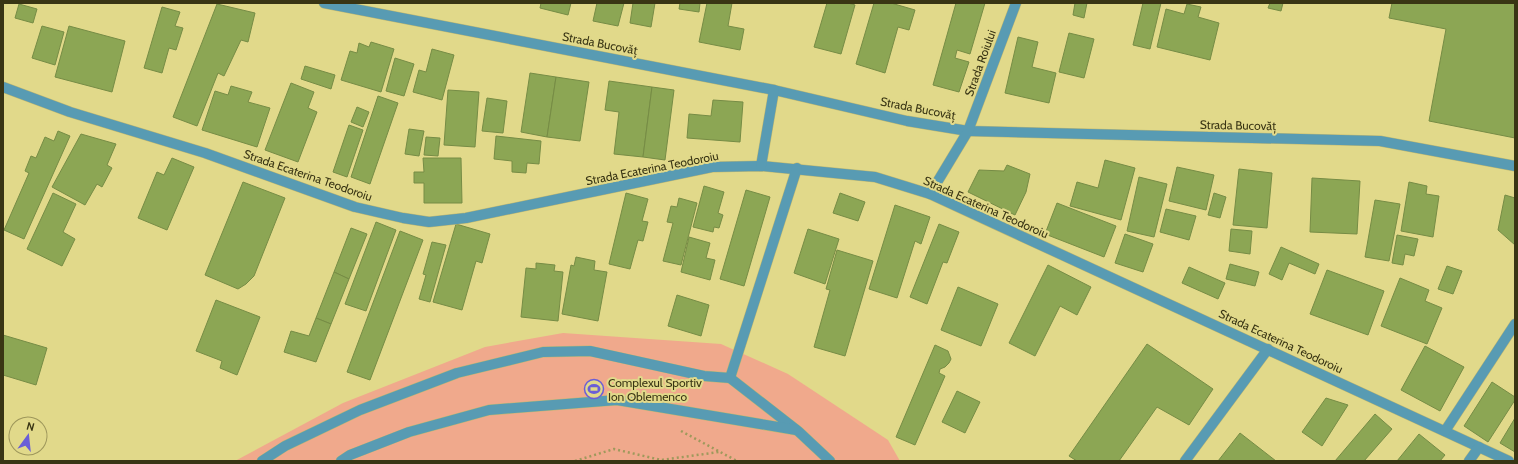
<svg xmlns="http://www.w3.org/2000/svg" width="1518" height="464" font-family="Cabin,sans-serif">
<style>
.green{fill:#f0a98c}
.building{fill:#8ca654;stroke:#768c45}
.lines{fill:none;stroke-linecap:round;stroke-linejoin:round}
.minor-casing{stroke:#bfb872;stroke-width:11}
.path{stroke:#9f995c;stroke-width:2.5;stroke-dasharray:2 3;stroke-linecap:butt}
.minor{stroke:#589bb3;stroke-width:10}
.labels{text-anchor:middle;dominant-baseline:central;stroke-width:4;stroke-linejoin:round;paint-order:stroke}
.street-label{font-size:12px;fill:#393514;stroke:#e1d98a}
.poi-label{font-size:12px;fill:#393514;stroke:#e1d98a;text-anchor:start}
</style>
<rect width="100%" height="100%" fill="#e1d98a"/>
<!-- green -->
<polygon class="green" points="563,333 721,344 788,374 888,440 900,461 235,461 343,403 485,347"/>
<!-- building -->
<g class="building">
<polygon points="541,3 571,3 568,15 540,8"/>
<polygon points="597,3 624,3 618,26 593,21"/>
<polygon points="633,3 655,3 651,27 630,23"/>
<polygon points="680,3 700,3 699,12 679,9"/>
<polygon points="707,3 732,3 728,26 744,29 740,50 699,42"/>
<polygon points="827,3 848,3 855,5 841,54 814,47"/>
<polygon points="874,3 891,3 915,10 909,30 898,27 885,73 856,64"/>
<polygon points="956,3 985,3 970,54 957,50 955,58 969,62 959,92 933,85"/>
<polygon points="1075,3 1087,3 1084,18 1073,15"/>
<polygon points="1143,3 1161,3 1150,49 1133,45"/>
<polygon points="1270,3 1283,3 1281,11 1268,8"/>
<polygon points="1392,3 1515,3 1515,138 1429,121 1446,29 1389,18"/>
<polygon points="19,4 37,9 33,23 15,18"/>
<polygon points="217,4 255,13 248,42 241,40 224,76 218,73 197,126 173,117"/>
<polygon points="1187,4 1201,7 1198,17 1219,23 1210,60 1157,47 1166,9 1184,14"/>
<polygon points="162,7 180,12 175,26 183,28 176,50 169,48 162,73 144,68"/>
<polygon points="42,26 64,32 55,65 32,58"/>
<polygon points="69,26 125,41 112,92 55,77"/>
<polygon points="1069,33 1094,39 1084,78 1059,72"/>
<polygon points="1018,37 1038,42 1032,67 1056,73 1049,103 1005,93"/>
<polygon points="371,42 394,49 381,92 341,80 350,51 357,53 359,43 369,47"/>
<polygon points="432,49 454,55 442,100 413,92 419,70 426,72"/>
<polygon points="395,58 414,64 404,96 386,91"/>
<polygon points="305,66 335,75 331,89 301,79"/>
<polygon points="530,73 556,77 547,137 521,132"/>
<polygon points="556,77 589,82 580,141 547,137"/>
<polygon points="609,81 652,87 643,157 614,154 619,112 605,110"/>
<polygon points="291,83 314,92 308,108 317,112 298,162 265,150"/>
<polygon points="231,86 252,92 248,102 270,108 257,147 202,130 215,91 228,95"/>
<polygon points="652,87 674,90 665,160 643,157"/>
<polygon points="448,90 479,92 475,147 444,145"/>
<polygon points="378,96 398,103 370,184 351,177"/>
<polygon points="487,98 507,101 503,133 482,131"/>
<polygon points="713,100 743,102 740,142 687,138 689,114 711,116"/>
<polygon points="357,107 369,112 363,127 351,122"/>
<polygon points="349,125 363,130 347,177 333,172"/>
<polygon points="409,129 424,131 419,156 405,154"/>
<polygon points="58,131 70,136 24,239 4,230 29,173 25,171 31,156 36,158 45,137 54,141"/>
<polygon points="81,134 116,144 107,165 112,168 102,187 97,184 85,205 52,187"/>
<polygon points="496,136 541,141 539,164 527,163 526,173 512,172 512,161 494,159"/>
<polygon points="426,137 440,138 438,156 424,155"/>
<polygon points="172,158 194,167 167,230 138,218 157,172 164,175"/>
<polygon points="423,158 461,158 462,203 424,203 424,183 414,183 414,172 424,172"/>
<polygon points="1105,160 1135,168 1121,220 1070,206 1077,182 1098,188"/>
<polygon points="1007,165 1030,174 1026,192 1015,215 968,192 979,170 1004,171"/>
<polygon points="1177,167 1214,175 1206,210 1169,201"/>
<polygon points="1239,169 1272,173 1267,228 1233,225"/>
<polygon points="1139,177 1167,184 1154,237 1127,231"/>
<polygon points="1312,178 1360,181 1357,234 1310,232"/>
<polygon points="243,182 285,198 254,276 246,284 238,289 205,275"/>
<polygon points="1409,182 1427,186 1426,194 1439,196 1433,237 1401,231"/>
<polygon points="704,186 724,192 718,213 723,215 719,228 714,227 713,232 693,227"/>
<polygon points="746,190 770,197 744,286 720,279"/>
<polygon points="53,193 76,204 63,232 75,239 62,266 27,249"/>
<polygon points="626,193 648,199 642,221 648,222 643,241 638,240 630,269 609,264"/>
<polygon points="840,193 865,202 858,221 833,213"/>
<polygon points="1214,193 1226,197 1220,218 1208,215"/>
<polygon points="1505,195 1515,198 1515,245 1498,230"/>
<polygon points="679,198 697,203 681,265 663,261 673,223 667,222 671,206 677,207"/>
<polygon points="1375,200 1400,204 1389,261 1365,257"/>
<polygon points="1057,203 1116,226 1104,257 1045,234"/>
<polygon points="895,205 930,217 921,244 915,241 897,298 869,289"/>
<polygon points="1166,209 1196,216 1189,240 1160,232"/>
<polygon points="376,222 396,230 366,311 345,304"/>
<polygon points="456,224 490,234 482,263 476,261 462,310 433,302"/>
<polygon points="939,224 959,232 947,263 943,262 927,304 910,297"/>
<polygon points="351,228 367,234 349,279 334,272"/>
<polygon points="808,229 839,239 825,284 794,273"/>
<polygon points="1231,229 1252,231 1250,254 1229,251"/>
<polygon points="400,231 423,240 370,380 347,372"/>
<polygon points="1125,234 1153,244 1143,272 1115,263"/>
<polygon points="1397,235 1418,239 1414,256 1405,254 1403,265 1392,263"/>
<polygon points="689,237 710,243 706,258 715,260 710,280 681,272"/>
<polygon points="432,242 446,245 430,302 419,299 426,275 423,274"/>
<polygon points="1281,247 1319,264 1315,274 1289,263 1282,280 1269,274"/>
<polygon points="837,250 873,261 845,356 814,347 830,290 826,289"/>
<polygon points="576,257 595,261 594,270 607,272 598,321 562,314 571,265 574,266"/>
<polygon points="536,263 555,265 554,271 563,272 558,321 521,317 526,268 536,269"/>
<polygon points="1230,264 1259,272 1255,286 1226,279"/>
<polygon points="1048,265 1091,287 1077,315 1060,306 1035,356 1009,343"/>
<polygon points="1447,266 1462,271 1453,294 1438,289"/>
<polygon points="1189,267 1225,283 1218,299 1182,283"/>
<polygon points="1327,270 1384,291 1368,335 1310,314"/>
<polygon points="334,272 349,279 331,324 316,318"/>
<polygon points="1400,278 1429,290 1425,301 1442,308 1427,344 1381,326"/>
<polygon points="958,287 998,304 981,346 941,330"/>
<polygon points="677,295 709,305 701,336 668,326"/>
<polygon points="216,300 260,317 237,375 220,368 222,361 196,351"/>
<polygon points="316,318 331,324 316,362 284,352 291,331 309,336"/>
<polygon points="3,335 47,348 36,385 3,375"/>
<polygon points="1147,344 1213,389 1189,425 1157,407 1119,461 1077,461 1069,456"/>
<polygon points="935,345 948,351 951,359 949,363 945,367 940,369 939,373 945,376 915,445 896,437"/>
<polygon points="1425,346 1464,367 1440,411 1401,390"/>
<polygon points="1492,382 1515,397 1515,400 1488,442 1464,426"/>
<polygon points="957,391 980,402 965,433 942,422"/>
<polygon points="1326,398 1348,405 1322,446 1302,432"/>
<polygon points="1375,414 1392,429 1364,461 1335,461"/>
<polygon points="1515,418 1515,452 1500,443"/>
<polygon points="1240,433 1276,461 1218,461"/>
<polygon points="1419,434 1445,455 1440,461 1397,461"/>
</g>
<g class="lines">
<defs>
<g id="minor">
<polyline points="324,3 774,90 907,121 968,131 1380,141 1515,166"/>
<polyline points="3,87 70,112 205,153 355,207 403,218 429,222 466,218 712,167 761,166 875,177 930,194 1509,461"/>
<polyline points="761,166 774,90"/>
<polyline points="930,194 968,131 1016,3"/>
<polyline points="730,378 797,168"/>
<polyline points="1445,431 1515,324"/>
<polyline points="262,461 285,446 360,410 457,373 543,352 590,351 704,376 730,378 798,431 830,461"/>
<polyline points="341,461 350,455 409,432 489,410 617,400 796,430"/>
<polyline points="1185,461 1268,349"/>
<polyline points="1469,461 1479,447"/>
</g>
</defs>
<!-- minor casing -->
<use href="#minor" class="minor-casing"/>
<!-- path -->
<g class="path">
<polyline points="681,431 737,461"/>
<polyline points="575,461 614,449 661,460 719,452"/>
</g>
<!-- minor -->
<use href="#minor" class="minor"/>
</g>
<!-- icons -->
<defs>
<symbol id="stadium-ring" viewBox="-11 -11 22 22"><circle r="9.5" fill="#e1d98a" stroke="#6a5ed7" stroke-width="1.5"/><path d="M0-5a6.5 5 0 1 0 0 10a6.5 5 0 1 0 0-10ZM-3.5-1.8h7v3.6h-7Z" fill="#6a5ed7"/></symbol>
</defs>
<g fill-rule="evenodd">
<use href="#stadium-ring" x="583" y="378" width="22" height="22"/>
</g>
<g class="labels">
<!-- street labels -->
<g class="street-label">
<text transform="translate(600 43) rotate(11)">Strada Bucovăț</text>
<text transform="translate(980 63) rotate(-70)">Strada Roiului</text>
<text transform="translate(918 108) rotate(11)">Strada Bucovăț</text>
<text transform="translate(1238 125) rotate(1)">Strada Bucovăț</text>
<text transform="translate(652 168) rotate(-11)">Strada Ecaterina Teodoroiu</text>
<text transform="translate(308 175) rotate(19)">Strada Ecaterina Teodoroiu</text>
<text transform="translate(986 207) rotate(24)">Strada Ecaterina Teodoroiu</text>
<text transform="translate(1281 341) rotate(25)">Strada Ecaterina Teodoroiu</text>
</g>
<!-- poi labels -->
<g class="poi-label">
<text x="608" y="382">Complexul Sportiv<tspan x="608" dy="14">Ion Oblemenco</tspan></text>
</g>
</g>
<!-- border -->
<rect width="1518" height="464" fill="none" stroke="#393514" stroke-width="8"/>
<!-- north arrow -->
<g transform="translate(28 436) rotate(15)"><circle r="19" fill="#e1d98a" stroke="#9e975b"/>
<path d="M0-3L7 15L0 10L-7 15Z" fill="#6a5ed7"/>
<text y="-6" font-size="11" font-weight="bold" text-anchor="middle" fill="#393514">N</text>
</g>
</svg>
